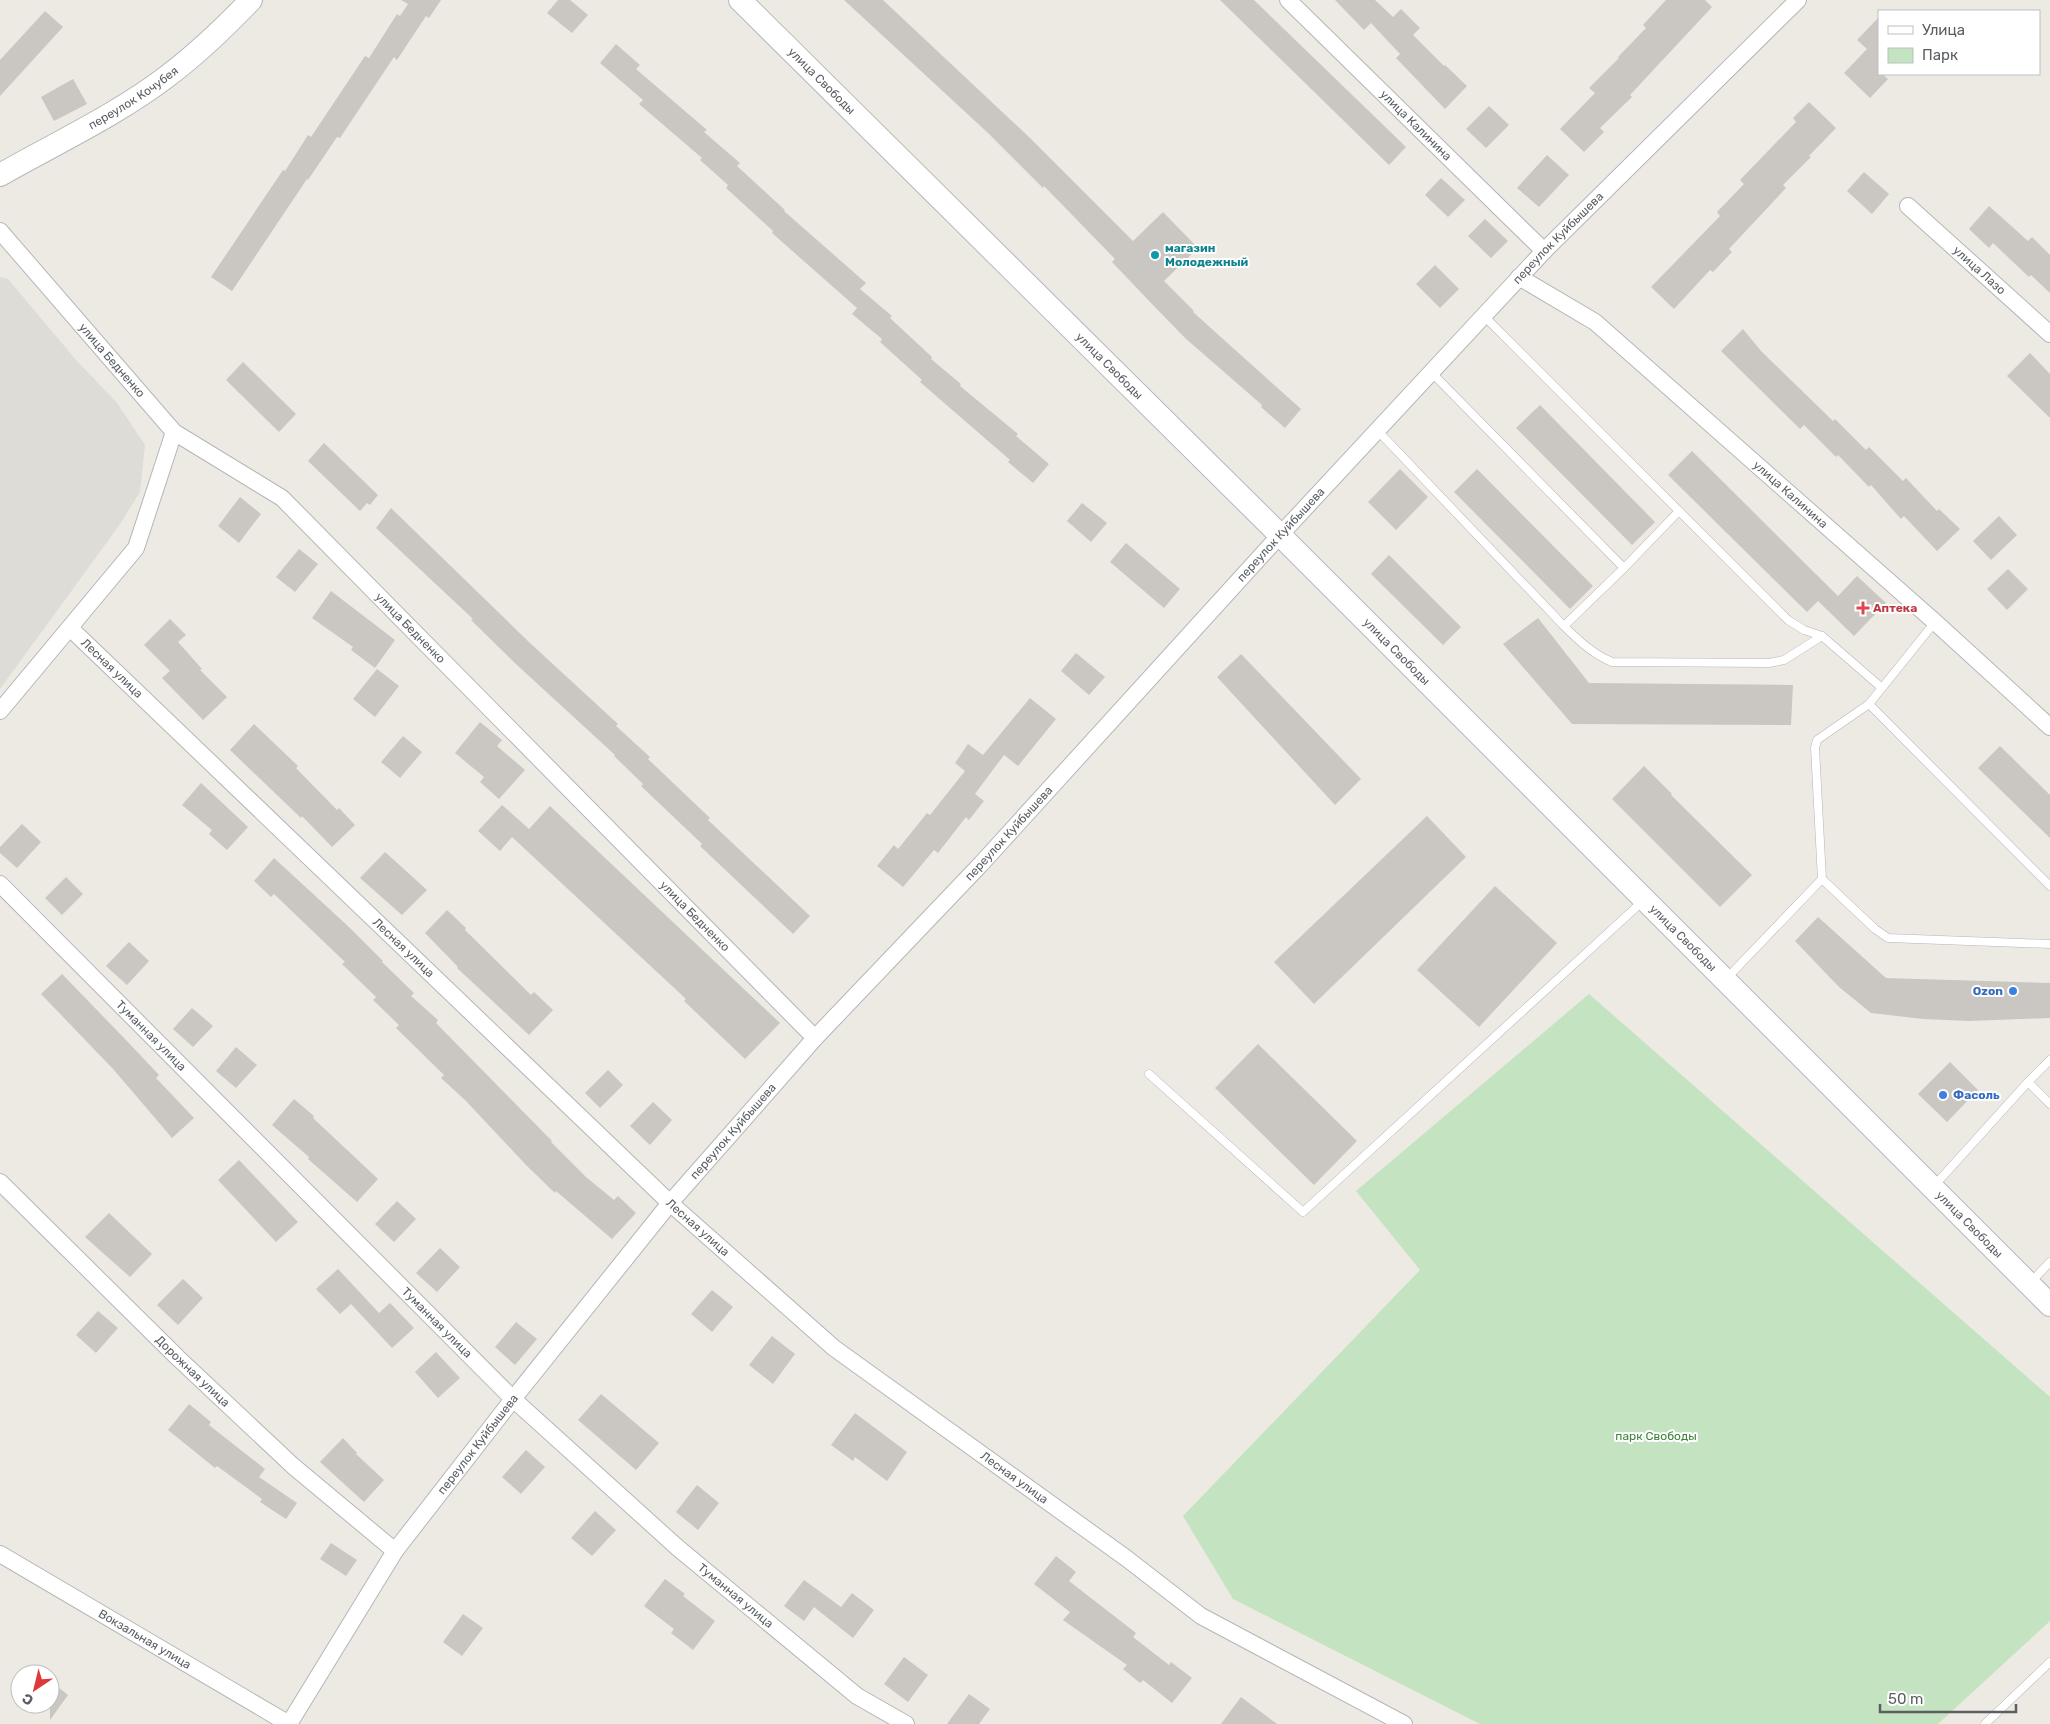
<svg xmlns="http://www.w3.org/2000/svg" width="2050" height="1724" font-family="Rubik,sans-serif">
<style>
.industrial{fill:#dedcd7}
.green{fill:#c4e3c1}
.building{fill:#cac7c2}
.lines{fill:none;stroke-linecap:round;stroke-linejoin:round}
.lane-casing{stroke:#b3b6b9;stroke-width:9}
.street-casing{stroke:#b3b6b9;stroke-width:18}
.secondary-casing{stroke:#b5b8bc;stroke-width:24}
.lane{stroke:#fff;stroke-width:8}
.street{stroke:#fff;stroke-width:16}
.secondary{stroke:#fff;stroke-width:22}
.culture-dot{fill:#0f9aa8;stroke:#fff;stroke-width:2}
.health-dot{fill:#e0444e;stroke:#fff;stroke-width:2}
.shop-dot{fill:#3f7fe0;stroke:#fff;stroke-width:2}
.labels{text-anchor:middle;dominant-baseline:central;stroke-width:4;stroke-linejoin:round;paint-order:stroke}
.street-label{font-size:12px;fill:#5b5f63;stroke:#fff}
.culture-label{font-size:12px;font-weight:bold;fill:#0d838f;stroke:#fff;text-anchor:start}
.health-label{font-size:12px;font-weight:bold;fill:#be3a42;stroke:#fff;text-anchor:start}
.shop-label{font-size:12px;font-weight:bold;fill:#366cbe;stroke:#fff;text-anchor:end}
.park-label{font-size:12px;fill:#3e823b;stroke:#fff}
</style>
<rect width="100%" height="100%" fill="#edeae3"/>
<!-- industrial -->
<polygon class="industrial" points="0,277 8,279 76,360 117,403 145,445 140,492 118,527 0,689"/>
<!-- green -->
<polygon class="green" points="1589,994 2050,1397 2050,1621 1938,1724 1480,1724 1233,1599 1183,1516 1420,1270 1356,1191"/>
<!-- building -->
<g class="building">
<polygon points="401,0 441,0 429,18 426,16 397,60 394,57 340,138 337,137 308,180 307,179 232,291 211,277 283,170 285,171 308,135 311,137 365,56 369,58 397,14 400,16 408,4"/>
<polygon points="558,0 570,0 588,15 572,33 547,13"/>
<polygon points="844,0 883,0 1030,138 1133,241 1163,212 1198,248 1164,281 1194,311 1193,312 1301,409 1285,428 1261,407 1262,405 1185,338 1152,304 1112,262 1115,259 1044,186 1043,188 988,133"/>
<polygon points="1220,0 1254,0 1406,147 1389,165"/>
<polygon points="1335,0 1375,0 1393,17 1401,9 1420,28 1413,35 1444,66 1445,65 1467,86 1445,109 1396,58 1400,54 1371,23 1364,30"/>
<polygon points="1666,0 1705,0 1712,7 1630,95 1632,97 1600,128 1604,132 1584,152 1560,129 1595,93 1589,88 1619,58 1618,57 1646,28 1643,25"/>
<polygon points="45,11 63,27 0,96 0,60"/>
<polygon points="1879,17 1879,74 1882,74 1888,79 1870,98 1844,73 1867,49 1857,40"/>
<polygon points="616,44 640,65 636,69 707,130 704,132 740,163 737,166 785,210 784,211 866,283 860,289 892,316 890,318 932,357 931,359 961,384 960,386 1018,434 1016,436 1049,464 1033,483 1008,462 1010,460 920,382 922,380 880,342 882,339 852,314 857,308 772,233 773,231 726,188 728,185 700,160 702,158 639,104 643,100 600,63"/>
<polygon points="73,79 87,104 54,121 41,97"/>
<polygon points="1809,102 1836,128 1809,156 1811,157 1783,185 1786,188 1729,249 1732,252 1713,272 1710,270 1674,309 1651,287 1720,216 1717,212 1744,184 1740,180 1796,122 1793,118"/>
<polygon points="1489,106 1509,125 1486,148 1466,129"/>
<polygon points="1547,155 1569,175 1539,207 1517,188"/>
<polygon points="1864,172 1889,194 1872,214 1847,191"/>
<polygon points="1441,178 1465,200 1448,217 1425,195"/>
<polygon points="1989,206 2028,241 2032,237 2050,255 2050,293 2031,275 2029,277 1993,243 1989,248 1969,229"/>
<polygon points="1485,219 1508,241 1491,258 1468,236"/>
<polygon points="1435,265 1459,289 1440,308 1416,284"/>
<polygon points="1743,329 1761,351 1833,421 1835,419 1866,450 1869,447 1903,481 1906,478 1937,511 1939,509 1960,529 1937,551 1904,516 1901,519 1871,485 1869,487 1838,455 1836,457 1804,425 1800,429 1721,351"/>
<polygon points="2030,353 2050,374 2050,418 2007,376"/>
<polygon points="243,362 296,414 279,432 226,380"/>
<polygon points="1540,405 1655,522 1632,545 1516,428"/>
<polygon points="324,443 378,495 370,505 367,503 360,511 308,461"/>
<polygon points="1692,451 1838,596 1857,576 1886,603 1854,636 1818,601 1807,612 1668,475"/>
<polygon points="1400,469 1428,497 1396,530 1368,502"/>
<polygon points="1477,469 1593,586 1570,609 1454,492"/>
<polygon points="240,497 261,514 239,543 218,526"/>
<polygon points="1082,503 1107,523 1091,542 1067,521"/>
<polygon points="391,508 530,643 618,724 616,726 650,757 648,759 710,818 708,820 810,916 793,934 700,846 702,844 641,786 643,784 614,756 615,755 517,665 471,620 473,619 376,528"/>
<polygon points="1999,516 2017,535 1991,560 1973,541"/>
<polygon points="1126,543 1180,589 1164,608 1110,562"/>
<polygon points="299,549 318,564 295,592 276,577"/>
<polygon points="1389,555 1461,627 1443,645 1371,574"/>
<polygon points="2008,569 2028,589 2007,610 1987,589"/>
<polygon points="331,591 395,640 375,668 351,650 353,647 312,618"/>
<polygon points="1538,618 1589,683 1793,685 1791,725 1572,724 1503,644"/>
<polygon points="170,619 186,635 178,642 202,669 200,670 227,697 203,720 162,678 170,671 144,645"/>
<polygon points="1076,653 1105,677 1089,695 1061,671"/>
<polygon points="1241,654 1361,779 1335,805 1217,677"/>
<polygon points="377,669 399,686 375,717 353,699"/>
<polygon points="1030,698 1056,719 1018,766 1004,755 975,794 984,801 969,820 966,817 938,853 934,850 903,887 877,866 894,845 898,849 927,813 930,815 965,771 955,763 968,744 983,755"/>
<polygon points="480,722 502,740 497,746 525,770 499,799 480,782 484,777 455,753"/>
<polygon points="254,724 298,766 296,768 337,810 339,808 355,825 332,847 302,816 301,818 230,750"/>
<polygon points="403,736 422,752 400,778 381,762"/>
<polygon points="2000,746 2050,795 2050,838 1978,768"/>
<polygon points="1644,766 1672,794 1671,795 1752,875 1720,907 1612,799"/>
<polygon points="201,783 248,827 227,850 209,834 212,830 182,805"/>
<polygon points="502,805 529,829 550,806 780,1023 745,1059 684,1001 686,999 512,837 500,851 478,831"/>
<polygon points="1427,816 1466,857 1314,1004 1274,962"/>
<polygon points="22,824 41,842 17,868 0,853 0,847"/>
<polygon points="385,852 427,890 402,915 360,878"/>
<polygon points="274,858 349,927 383,961 382,962 414,993 411,996 438,1020 436,1023 552,1141 551,1142 586,1177 614,1200 618,1196 636,1213 612,1239 556,1191 555,1193 527,1166 466,1101 441,1078 444,1075 396,1028 399,1025 373,1000 376,997 342,964 345,962 274,894 271,897 254,881"/>
<polygon points="66,877 83,894 62,915 45,898"/>
<polygon points="1495,886 1557,943 1479,1027 1417,970"/>
<polygon points="447,910 466,928 465,930 531,995 534,992 553,1010 529,1035 457,968 458,967 425,933"/>
<polygon points="1818,917 1886,978 2050,983 2050,1018 1969,1021 1923,1019 1871,1013 1839,987 1795,941"/>
<polygon points="129,942 149,961 127,985 106,966"/>
<polygon points="62,974 125,1039 159,1075 156,1078 194,1118 172,1138 114,1070 41,994"/>
<polygon points="192,1008 213,1026 193,1047 173,1029"/>
<polygon points="1258,1044 1357,1141 1314,1185 1215,1088"/>
<polygon points="236,1047 257,1065 236,1088 216,1071"/>
<polygon points="1950,1062 1978,1090 1947,1122 1918,1094"/>
<polygon points="608,1070 623,1085 600,1108 585,1093"/>
<polygon points="294,1099 314,1116 313,1118 378,1179 357,1202 308,1159 309,1157 272,1125"/>
<polygon points="653,1102 672,1120 650,1145 630,1126"/>
<polygon points="239,1160 298,1222 276,1242 218,1180"/>
<polygon points="397,1201 416,1219 394,1242 375,1224"/>
<polygon points="109,1213 152,1254 130,1277 85,1237"/>
<polygon points="440,1248 460,1267 437,1292 416,1273"/>
<polygon points="338,1269 379,1313 390,1303 414,1328 392,1348 351,1304 340,1314 316,1289"/>
<polygon points="183,1279 203,1298 178,1325 157,1305"/>
<polygon points="712,1290 733,1307 712,1332 691,1314"/>
<polygon points="98,1311 118,1328 96,1353 76,1335"/>
<polygon points="516,1322 537,1339 515,1365 495,1347"/>
<polygon points="772,1336 795,1354 773,1384 749,1365"/>
<polygon points="436,1352 460,1378 438,1398 415,1372"/>
<polygon points="601,1394 659,1443 636,1470 578,1420"/>
<polygon points="189,1404 211,1422 209,1425 265,1469 259,1477 297,1503 286,1519 260,1502 262,1499 217,1466 215,1468 168,1430"/>
<polygon points="855,1413 907,1452 887,1481 855,1457 853,1461 831,1445"/>
<polygon points="343,1438 357,1453 356,1454 384,1480 364,1502 320,1462"/>
<polygon points="526,1450 545,1467 521,1494 502,1477"/>
<polygon points="697,1485 719,1503 698,1530 676,1512"/>
<polygon points="595,1511 616,1530 592,1556 571,1538"/>
<polygon points="331,1543 357,1560 346,1576 320,1559"/>
<polygon points="1056,1556 1076,1572 1069,1581 1136,1633 1133,1637 1169,1665 1171,1662 1192,1678 1172,1703 1143,1680 1140,1683 1123,1669 1127,1665 1063,1620 1070,1612 1034,1584"/>
<polygon points="665,1579 685,1594 683,1596 715,1621 693,1650 671,1633 674,1629 644,1606"/>
<polygon points="804,1580 841,1607 852,1593 874,1610 853,1638 814,1607 804,1621 784,1606"/>
<polygon points="463,1614 483,1628 462,1656 443,1642"/>
<polygon points="904,1657 928,1675 908,1702 884,1684"/>
<polygon points="50,1681 68,1695 50,1720"/>
<polygon points="969,1694 990,1709 979,1724 947,1724"/>
<polygon points="1241,1697 1277,1724 1221,1724"/>
</g>
<g class="lines">
<defs>
<g id="lane">
<polyline points="1483,315 1788,620 1804,630 1822,636 1882,688"/>
<polyline points="1431,372 1624,568"/>
<path d="M 1377,430 L 1564,626 C 1579,641 1593,654 1612,662 L 1769,663 L 1784,660 L 1822,636"/>
<polyline points="1564,626 1624,568 1679,511"/>
<polyline points="1869,704 2050,886"/>
<polyline points="1822,879 1815,748 1817,740 1869,704 1935,622"/>
<polyline points="1727,978 1822,879 1875,929 1888,938 2050,944"/>
<polyline points="1149,1074 1303,1212 1643,901"/>
<polyline points="2028,1082 2050,1060"/>
<polyline points="1934,1186 2028,1082 2050,1104"/>
<polyline points="2031,1282 2050,1262"/>
<polyline points="1985,1724 2050,1662"/>
</g>
<g id="street">
<path id="s1" d="M 1288,0 L 1544,251"/>
<path id="s2" d="M 1908,206 L 2050,334"/>
<path id="s3" d="M 0,231 L 174,432 L 282,498 L 815,1038"/>
<path id="s4" d="M 1519,277 L 1595,322 L 1935,622 L 2050,727"/>
<path id="s5" d="M 70,628 L 670,1203 L 834,1348 L 1126,1558 L 1201,1616 L 1404,1724"/>
<polyline points="0,711 136,548 174,432"/>
<path id="s6" d="M 0,884 L 513,1399 L 678,1548 L 857,1696 L 906,1724"/>
<path id="s7" d="M 0,1182 L 178,1358 L 293,1466 L 395,1551"/>
<path id="s8" d="M 0,1554 L 289,1724"/>
<path id="s9" d="M 289,1724 L 395,1551 L 513,1399 L 670,1203 L 815,1038 L 981,864 L 1280,535 L 1544,251 L 1798,0"/>
</g>
<g id="secondary">
<path id="s10" d="M 740,0 L 1280,535 L 2050,1305"/>
<path id="s11" d="M 0,175 C 56,143 117,115 169,75 C 198,53 225,27 251,0"/>
</g>
</defs>
<!-- lane casing -->
<use href="#lane" class="lane-casing"/>
<!-- street casing -->
<use href="#street" class="street-casing"/>
<!-- secondary casing -->
<use href="#secondary" class="secondary-casing"/>
<!-- lane -->
<use href="#lane" class="lane"/>
<!-- street -->
<use href="#street" class="street"/>
<!-- secondary -->
<use href="#secondary" class="secondary"/>
</g>
<!-- markers -->
<circle class="culture-dot" cx="1155" cy="255" r="5"/>
<path class="health-dot" d="M1860.5 600.5h5v5h5v5h-5v5h-5v-5h-5v-5h5z"/>
<g class="shop-dot">
<circle cx="2013" cy="991" r="5"/>
<circle cx="1943" cy="1095" r="5"/>
</g>
<g class="labels">
<!-- street labels -->
<g class="street-label">
<text stroke="none"><textPath href="#s10" startOffset="115">улица Свободы</textPath></text>
<text stroke="none"><textPath href="#s11" startOffset="154">переулок Кочубея</textPath></text>
<text stroke="none"><textPath href="#s1" startOffset="179">улица Калинина</textPath></text>
<text stroke="none"><textPath href="#s9" startOffset="1958">переулок Куйбышева</textPath></text>
<text stroke="none"><textPath href="#s2" startOffset="96">улица Лазо</textPath></text>
<text stroke="none"><textPath href="#s3" startOffset="171">улица Бедненко</textPath></text>
<text stroke="none"><textPath href="#s10" startOffset="520">улица Свободы</textPath></text>
<text stroke="none"><textPath href="#s4" startOffset="349">улица Калинина</textPath></text>
<text stroke="none"><textPath href="#s9" startOffset="1552">переулок Куйбышева</textPath></text>
<text stroke="none"><textPath href="#s3" startOffset="575">улица Бедненко</textPath></text>
<text stroke="none"><textPath href="#s10" startOffset="925">улица Свободы</textPath></text>
<text stroke="none"><textPath href="#s5" startOffset="58">Лесная улица</textPath></text>
<text stroke="none"><textPath href="#s9" startOffset="1148">переулок Куйбышева</textPath></text>
<text stroke="none"><textPath href="#s3" startOffset="980">улица Бедненко</textPath></text>
<text stroke="none"><textPath href="#s10" startOffset="1330">улица Свободы</textPath></text>
<text stroke="none"><textPath href="#s5" startOffset="462">Лесная улица</textPath></text>
<text stroke="none"><textPath href="#s6" startOffset="214">Туманная улица</textPath></text>
<text stroke="none"><textPath href="#s9" startOffset="742">переулок Куйбышева</textPath></text>
<text stroke="none"><textPath href="#s10" startOffset="1735">улица Свободы</textPath></text>
<text stroke="none"><textPath href="#s5" startOffset="868">Лесная улица</textPath></text>
<text stroke="none"><textPath href="#s6" startOffset="619">Туманная улица</textPath></text>
<text stroke="none"><textPath href="#s7" startOffset="270">Дорожная улица</textPath></text>
<text stroke="none"><textPath href="#s9" startOffset="338">переулок Куйбышева</textPath></text>
<text stroke="none"><textPath href="#s5" startOffset="1272">Лесная улица</textPath></text>
<text stroke="none"><textPath href="#s6" startOffset="1024">Туманная улица</textPath></text>
<text stroke="none"><textPath href="#s8" startOffset="168">Вокзальная улица</textPath></text>
</g>
<!-- culture labels -->
<g class="culture-label">
<text x="1165" y="248">магазин<tspan x="1165" dy="14">Молодежный</tspan></text>
</g>
<!-- health labels -->
<g class="health-label">
<text x="1873" y="608">Аптека</text>
</g>
<!-- shop labels -->
<g class="shop-label">
<text x="2003" y="991">Ozon</text>
<text x="1953" y="1095" text-anchor="start">Фасоль</text>
</g>
<!-- park labels -->
<g class="park-label">
<text x="1656" y="1436">парк Свободы</text>
</g>
</g>
<!-- legend -->
<rect x="1878" y="10" width="162" height="65" fill="#ffffff" stroke="#bdbfc1"/>
<rect x="1888" y="26" width="25" height="8" fill="#ffffff" stroke="#bdbfc1"/>
<text x="1922" y="35" font-size="15" fill="#5b5f63">Улица</text>
<rect x="1888" y="48" width="25" height="15" fill="#c4e3c1" stroke="#bdbfc1"/>
<text x="1922" y="60" font-size="15" fill="#5b5f63">Парк</text>
<!-- north arrow -->
<g transform="translate(35 1689) rotate(215)"><circle r="24" fill="#ffffff" stroke="#bdbfc1"/>
<path d="M0-4L9 19L0 12L-9 19Z" fill="#dd393b"/>
<text y="-8" font-size="14" font-weight="bold" text-anchor="middle" fill="#5b5f63">С</text>
</g>
<!-- scale -->
<path d="M1880 1704v8h136v-8" fill="none" stroke="#5b5f63" stroke-width="2.5"/>
<text x="1888" y="1704" font-size="15" fill="#5b5f63" stroke="#ffffff" stroke-width="4" paint-order="stroke">50 m</text>
</svg>
